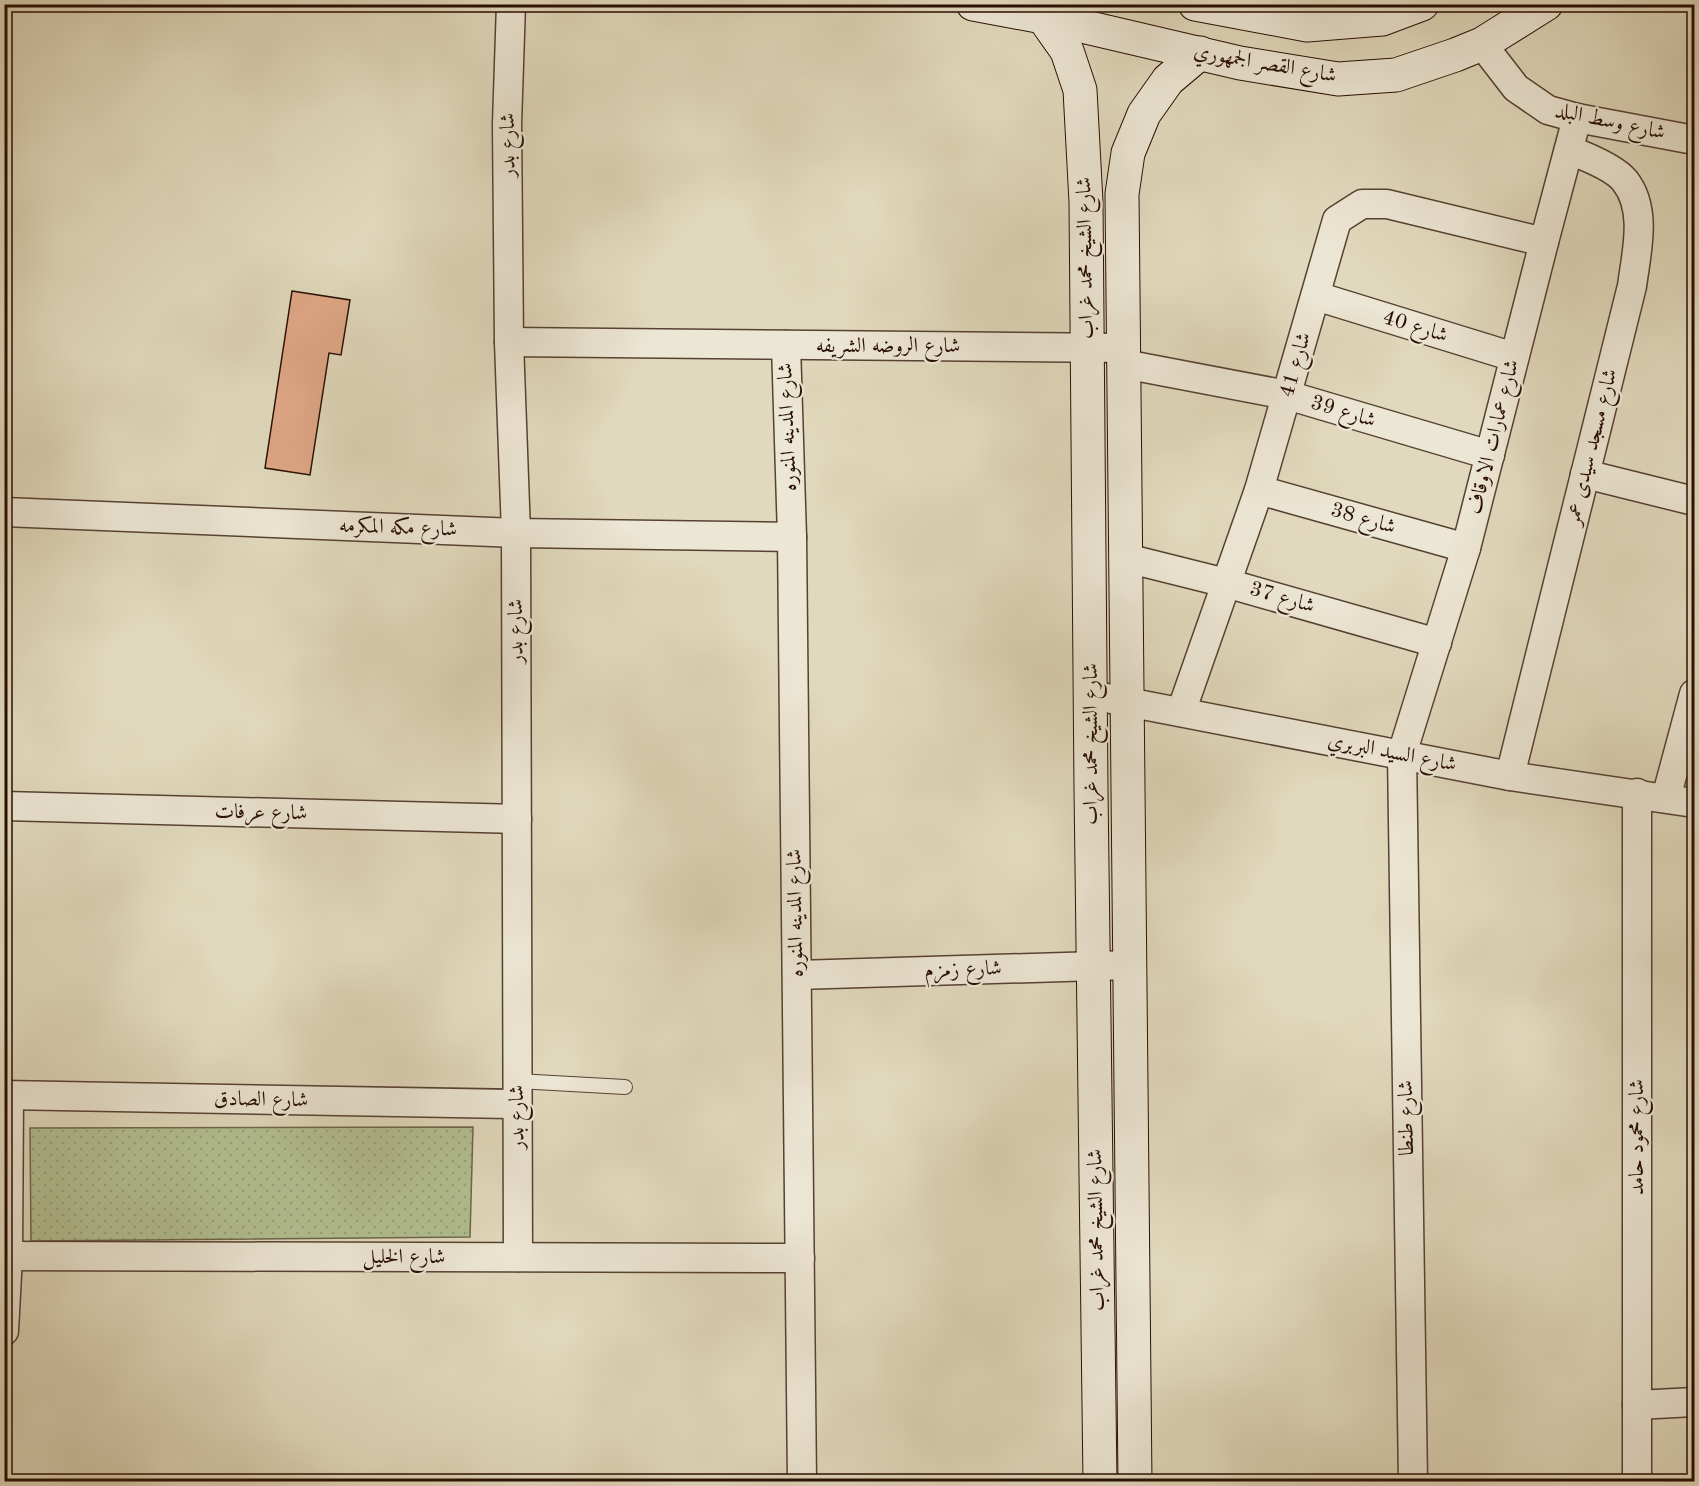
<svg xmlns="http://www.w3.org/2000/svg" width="1699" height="1486" font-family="'Old Standard TT',Amiri,serif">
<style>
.grass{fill:url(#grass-dots);stroke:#6d664a;stroke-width:1.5}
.building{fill:#dfa787;stroke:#280e03;stroke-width:1.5}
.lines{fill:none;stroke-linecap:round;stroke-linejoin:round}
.lane-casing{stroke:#564132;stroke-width:16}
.street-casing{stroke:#564132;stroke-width:31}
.secondary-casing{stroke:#280e03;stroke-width:35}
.lane{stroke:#ece6d4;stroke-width:14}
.street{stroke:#ece6d4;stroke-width:28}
.secondary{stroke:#ece6d4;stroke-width:33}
.labels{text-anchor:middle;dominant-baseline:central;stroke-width:4.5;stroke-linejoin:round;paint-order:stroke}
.street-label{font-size:21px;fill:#280e03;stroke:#ece6d4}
</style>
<defs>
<pattern id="grass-dots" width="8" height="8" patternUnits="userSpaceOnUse" patternTransform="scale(1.5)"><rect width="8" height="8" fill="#b2bf91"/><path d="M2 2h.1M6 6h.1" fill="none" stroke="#99a37b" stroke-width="1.8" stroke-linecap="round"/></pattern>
</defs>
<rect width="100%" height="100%" fill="#e1d9bd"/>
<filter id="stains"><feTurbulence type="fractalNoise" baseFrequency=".00333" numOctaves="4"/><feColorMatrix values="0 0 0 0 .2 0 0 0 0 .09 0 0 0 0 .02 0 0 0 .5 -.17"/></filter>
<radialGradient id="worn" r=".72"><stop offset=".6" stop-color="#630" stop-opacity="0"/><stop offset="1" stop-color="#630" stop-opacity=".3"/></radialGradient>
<!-- grass -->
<polygon class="grass" points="473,1127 470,1237 31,1241 30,1128"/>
<!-- building -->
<polygon class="building" points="292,291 350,300 341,355 329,353 310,475 265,468"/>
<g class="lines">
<defs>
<polyline id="lane" points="517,1081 625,1087"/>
<g id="street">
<polyline points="511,4 507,124 509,342 516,533 518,1257"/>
<polyline points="1482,44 1516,88 1548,110 1577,118 1694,140"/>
<polyline points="1316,296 1514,357"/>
<polyline points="509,342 1123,348"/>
<polyline points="786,345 792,537 802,1482"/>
<polyline points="1124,364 1287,395 1490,455"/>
<polyline points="1585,474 1694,501"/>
<polyline points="1259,490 1466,548"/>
<polyline points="4,512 516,533 792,537"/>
<polyline points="1126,558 1226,583 1437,643"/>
<polyline points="1091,695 1510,776 1694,803"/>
<polyline points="1181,712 1259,490 1337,220 1362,204 1387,204 1544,242"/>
<path d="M 1510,776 L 1632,286 C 1636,254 1648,210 1625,181 C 1615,168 1585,156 1569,150"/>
<polyline points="1666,798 1694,694"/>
<polyline points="4,806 517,819"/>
<polyline points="797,975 1130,965"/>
<polyline points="4,1095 517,1104"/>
<polyline points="8,1256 800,1258"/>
<polyline points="4,1331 8,1256 9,1095"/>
<polyline points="1637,1405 1694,1402"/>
<polyline points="1413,1482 1402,754 1466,548 1544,242 1577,118"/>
<polyline points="1637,1482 1637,793"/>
</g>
<g id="secondary">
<polyline points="973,4 1043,17 1240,63 1338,79 1396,75 1455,55 1482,44 1546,4"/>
<polyline points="1195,4 1307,25 1382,19 1422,4"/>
<polyline points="1043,17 1067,51 1080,90 1086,202 1091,789 1100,1482"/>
<polyline points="1135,1482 1122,194 1128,153 1144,114 1168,80 1200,53"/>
</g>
</defs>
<!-- lane casing -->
<use href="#lane" class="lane-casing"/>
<!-- street casing -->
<use href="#street" class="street-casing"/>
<!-- secondary casing -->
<use href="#secondary" class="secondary-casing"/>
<!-- lane -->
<use href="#lane" class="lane"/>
<!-- street -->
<use href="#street" class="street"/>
<!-- secondary -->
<use href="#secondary" class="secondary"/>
</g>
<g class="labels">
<!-- street labels -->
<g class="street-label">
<text transform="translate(1265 64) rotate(10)">شارع القصر الجمهوري</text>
<text transform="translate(1610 122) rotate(12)">شارع وسط البلد</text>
<text transform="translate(508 145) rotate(-90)">شارع بدر</text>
<text transform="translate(1086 258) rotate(-91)">شارع الشيخ محمد غراب</text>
<text transform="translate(1415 327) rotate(17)">شارع 40</text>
<text x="888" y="346">شارع الروضه الشريفه</text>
<text transform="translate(1296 365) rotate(-74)">شارع 41</text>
<text transform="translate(1343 412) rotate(17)">شارع 39</text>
<text transform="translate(788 427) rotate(-92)">شارع المدينه المنوره</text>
<text transform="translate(1494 437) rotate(-76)">شارع عمارات الاوقاف</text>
<text transform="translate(1592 447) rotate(-76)">شارع مسجد سيدى عمر</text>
<text transform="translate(1363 519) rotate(16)">شارع 38</text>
<text transform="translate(398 528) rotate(2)">شارع مكه المكرمه</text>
<text transform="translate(1282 598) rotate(16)">شارع 37</text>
<text transform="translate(516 631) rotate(-90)">شارع بدر</text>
<text transform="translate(1091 744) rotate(-90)">شارع الشيخ محمد غراب</text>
<text transform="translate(1392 753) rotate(11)">شارع السيد البربري</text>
<text transform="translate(261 813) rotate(1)">شارع عرفات</text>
<text transform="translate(796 913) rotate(-91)">شارع المدينه المنوره</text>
<text transform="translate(963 970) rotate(-2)">شارع زمزم</text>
<text transform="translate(261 1100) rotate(1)">شارع الصادق</text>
<text transform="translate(517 1117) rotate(-90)">شارع بدر</text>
<text transform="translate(1407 1118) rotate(-91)">شارع طنطا</text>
<text transform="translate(1637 1137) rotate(-90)">شارع محمود حامد</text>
<text transform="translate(1097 1230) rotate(-91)">شارع الشيخ محمد غراب</text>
<text x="404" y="1257">شارع الخليل</text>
</g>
</g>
<!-- margin -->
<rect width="1699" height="1486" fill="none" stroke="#e1d9bd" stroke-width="24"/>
<rect x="6" y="6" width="1687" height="1474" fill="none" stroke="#280e03" stroke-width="3"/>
<rect x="12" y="12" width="1675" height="1462" fill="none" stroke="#280e03" stroke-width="1.5"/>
<rect width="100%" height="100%" filter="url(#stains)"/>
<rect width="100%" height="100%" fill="url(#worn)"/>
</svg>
